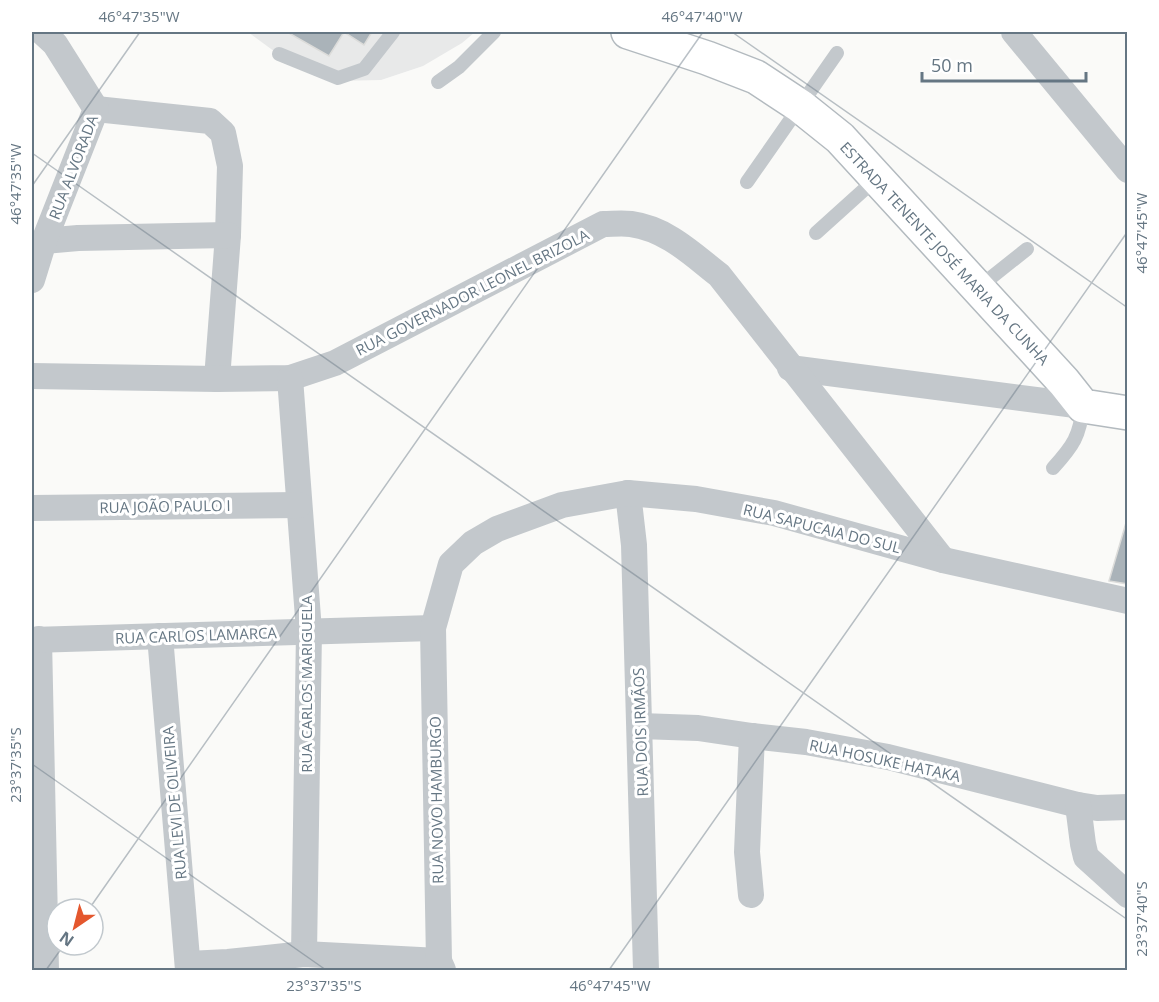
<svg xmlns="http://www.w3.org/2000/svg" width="1159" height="1002" font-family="'Open Sans',sans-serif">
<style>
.built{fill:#e8e9e9}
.building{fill:#aab3b9;stroke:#dcdcda;stroke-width:1.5}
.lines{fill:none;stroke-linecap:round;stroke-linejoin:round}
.secondary-casing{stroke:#b3babf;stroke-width:36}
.service{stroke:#c3c8cc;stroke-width:14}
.minor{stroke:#c3c8cc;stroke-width:26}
.secondary{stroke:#fff;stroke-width:33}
.ticks{fill:none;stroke:#657683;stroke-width:1.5;stroke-opacity:0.45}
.labels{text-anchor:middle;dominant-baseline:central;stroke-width:6;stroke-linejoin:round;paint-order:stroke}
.street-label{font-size:15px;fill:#657683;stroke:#fff}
.neatline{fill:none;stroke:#657683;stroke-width:2}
.ticks-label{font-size:15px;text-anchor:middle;fill:#657683}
</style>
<rect width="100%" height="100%" fill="#fafaf8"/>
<!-- built -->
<polygon class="built" points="248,32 475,32 462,43 423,66 381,80 334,81 297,68"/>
<!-- building -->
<g class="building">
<polygon points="287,32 372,32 364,45 344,32 329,56"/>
<polygon points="1128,516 1128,584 1109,581"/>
</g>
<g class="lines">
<defs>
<polyline id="secondary" points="628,32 707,58 756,77 800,106 840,138 1064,382 1083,406 1128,413"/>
</defs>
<!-- secondary casing -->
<use href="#secondary" class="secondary-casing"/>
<!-- service -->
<g class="service">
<polyline points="279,54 338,78 364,69 393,32"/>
<polyline points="438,82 459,67 494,32"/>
<polyline points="747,182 837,53"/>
<polyline points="816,233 877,178"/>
<polyline points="978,288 1027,249"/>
<path d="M 1053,468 C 1073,446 1080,436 1083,406"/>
</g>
<!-- minor -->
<g class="minor">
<polyline points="1014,32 1128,170"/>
<polyline points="96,109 210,121 223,133 230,166 228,235 217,379"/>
<polyline points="44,241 78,238 228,235"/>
<polyline points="32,280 44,241 96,109 55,44 42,32"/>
<polyline points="790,368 1083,406"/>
<path d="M 32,376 L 217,379 L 290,378 L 335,363 L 603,224 C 612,224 622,223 631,224 C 667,229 692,254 719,275 L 943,560"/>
<polyline points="290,378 309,631 304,954"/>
<polyline points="628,493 634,545 646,970"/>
<polyline points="32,508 299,505"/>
<polyline points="160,636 188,970"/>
<polyline points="39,639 46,970"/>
<polyline points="32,640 433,628"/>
<polyline points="640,726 698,728 752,736 806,742 888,757 1078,805 1097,808 1128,807"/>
<polyline points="1078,805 1083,844 1086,857 1128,895"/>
<polyline points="751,895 747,852 752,736"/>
<polyline points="188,964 228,962 304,954 439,961"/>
<polyline points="443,970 439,961 433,628 451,564 473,543 497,529 562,505 628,493 696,499 774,513 943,560 1128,601"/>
</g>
<!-- secondary -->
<use href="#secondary" class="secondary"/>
</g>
<!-- ticks -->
<path class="ticks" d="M 732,32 L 1128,308M 32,153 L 1128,920M 32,186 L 140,32M 32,764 L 326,970M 89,909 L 703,32M 46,970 L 64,945M 609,970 L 1128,231"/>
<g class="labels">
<!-- street labels -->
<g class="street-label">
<text transform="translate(73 167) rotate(-69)">RUA ALVORADA</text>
<text transform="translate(945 253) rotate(47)">ESTRADA TENENTE JOSÉ MARIA DA CUNHA</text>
<text transform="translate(472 292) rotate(-27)">RUA GOVERNADOR LEONEL BRIZOLA</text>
<text transform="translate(165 506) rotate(-1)">RUA JOÃO PAULO I</text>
<text transform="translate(822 528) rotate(14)">RUA SAPUCAIA DO SUL</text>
<text transform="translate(196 635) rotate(-2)">RUA CARLOS LAMARCA</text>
<text transform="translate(306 684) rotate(-90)">RUA CARLOS MARIGUELA</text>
<text transform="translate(640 732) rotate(-92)">RUA DOIS IRMÃOS</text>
<text transform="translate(885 760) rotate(12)">RUA HOSUKE HATAKA</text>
<text transform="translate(436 800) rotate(-91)">RUA NOVO HAMBURGO</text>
<text transform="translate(174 803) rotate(-95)">RUA LEVI DE OLIVEIRA</text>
</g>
</g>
<!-- border -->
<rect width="1159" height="1002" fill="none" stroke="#ffffff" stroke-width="66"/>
<!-- north arrow -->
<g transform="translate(75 927) rotate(215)"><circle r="28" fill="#ffffff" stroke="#c1c8cd" stroke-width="1.5"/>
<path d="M0-4.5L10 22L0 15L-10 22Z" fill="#e4572e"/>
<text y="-9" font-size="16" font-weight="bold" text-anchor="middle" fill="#657683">N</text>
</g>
<!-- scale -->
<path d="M922 72v9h164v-9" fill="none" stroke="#657683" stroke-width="3"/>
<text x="931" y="72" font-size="18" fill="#657683" stroke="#ffffff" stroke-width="4.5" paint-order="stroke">50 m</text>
<rect x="33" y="33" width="1093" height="936" class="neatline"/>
<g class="ticks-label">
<text x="139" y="22">46°47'35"W</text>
<text x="702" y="22">46°47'40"W</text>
<text transform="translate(16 184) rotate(-90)" y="5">46°47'35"W</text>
<text transform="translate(1142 233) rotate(-90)" y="5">46°47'45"W</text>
<text transform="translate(16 765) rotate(-90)" y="5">23°37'35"S</text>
<text transform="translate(1142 919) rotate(-90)" y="5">23°37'40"S</text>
<text x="324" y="991">23°37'35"S</text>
<text x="610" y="991">46°47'45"W</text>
</g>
</svg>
